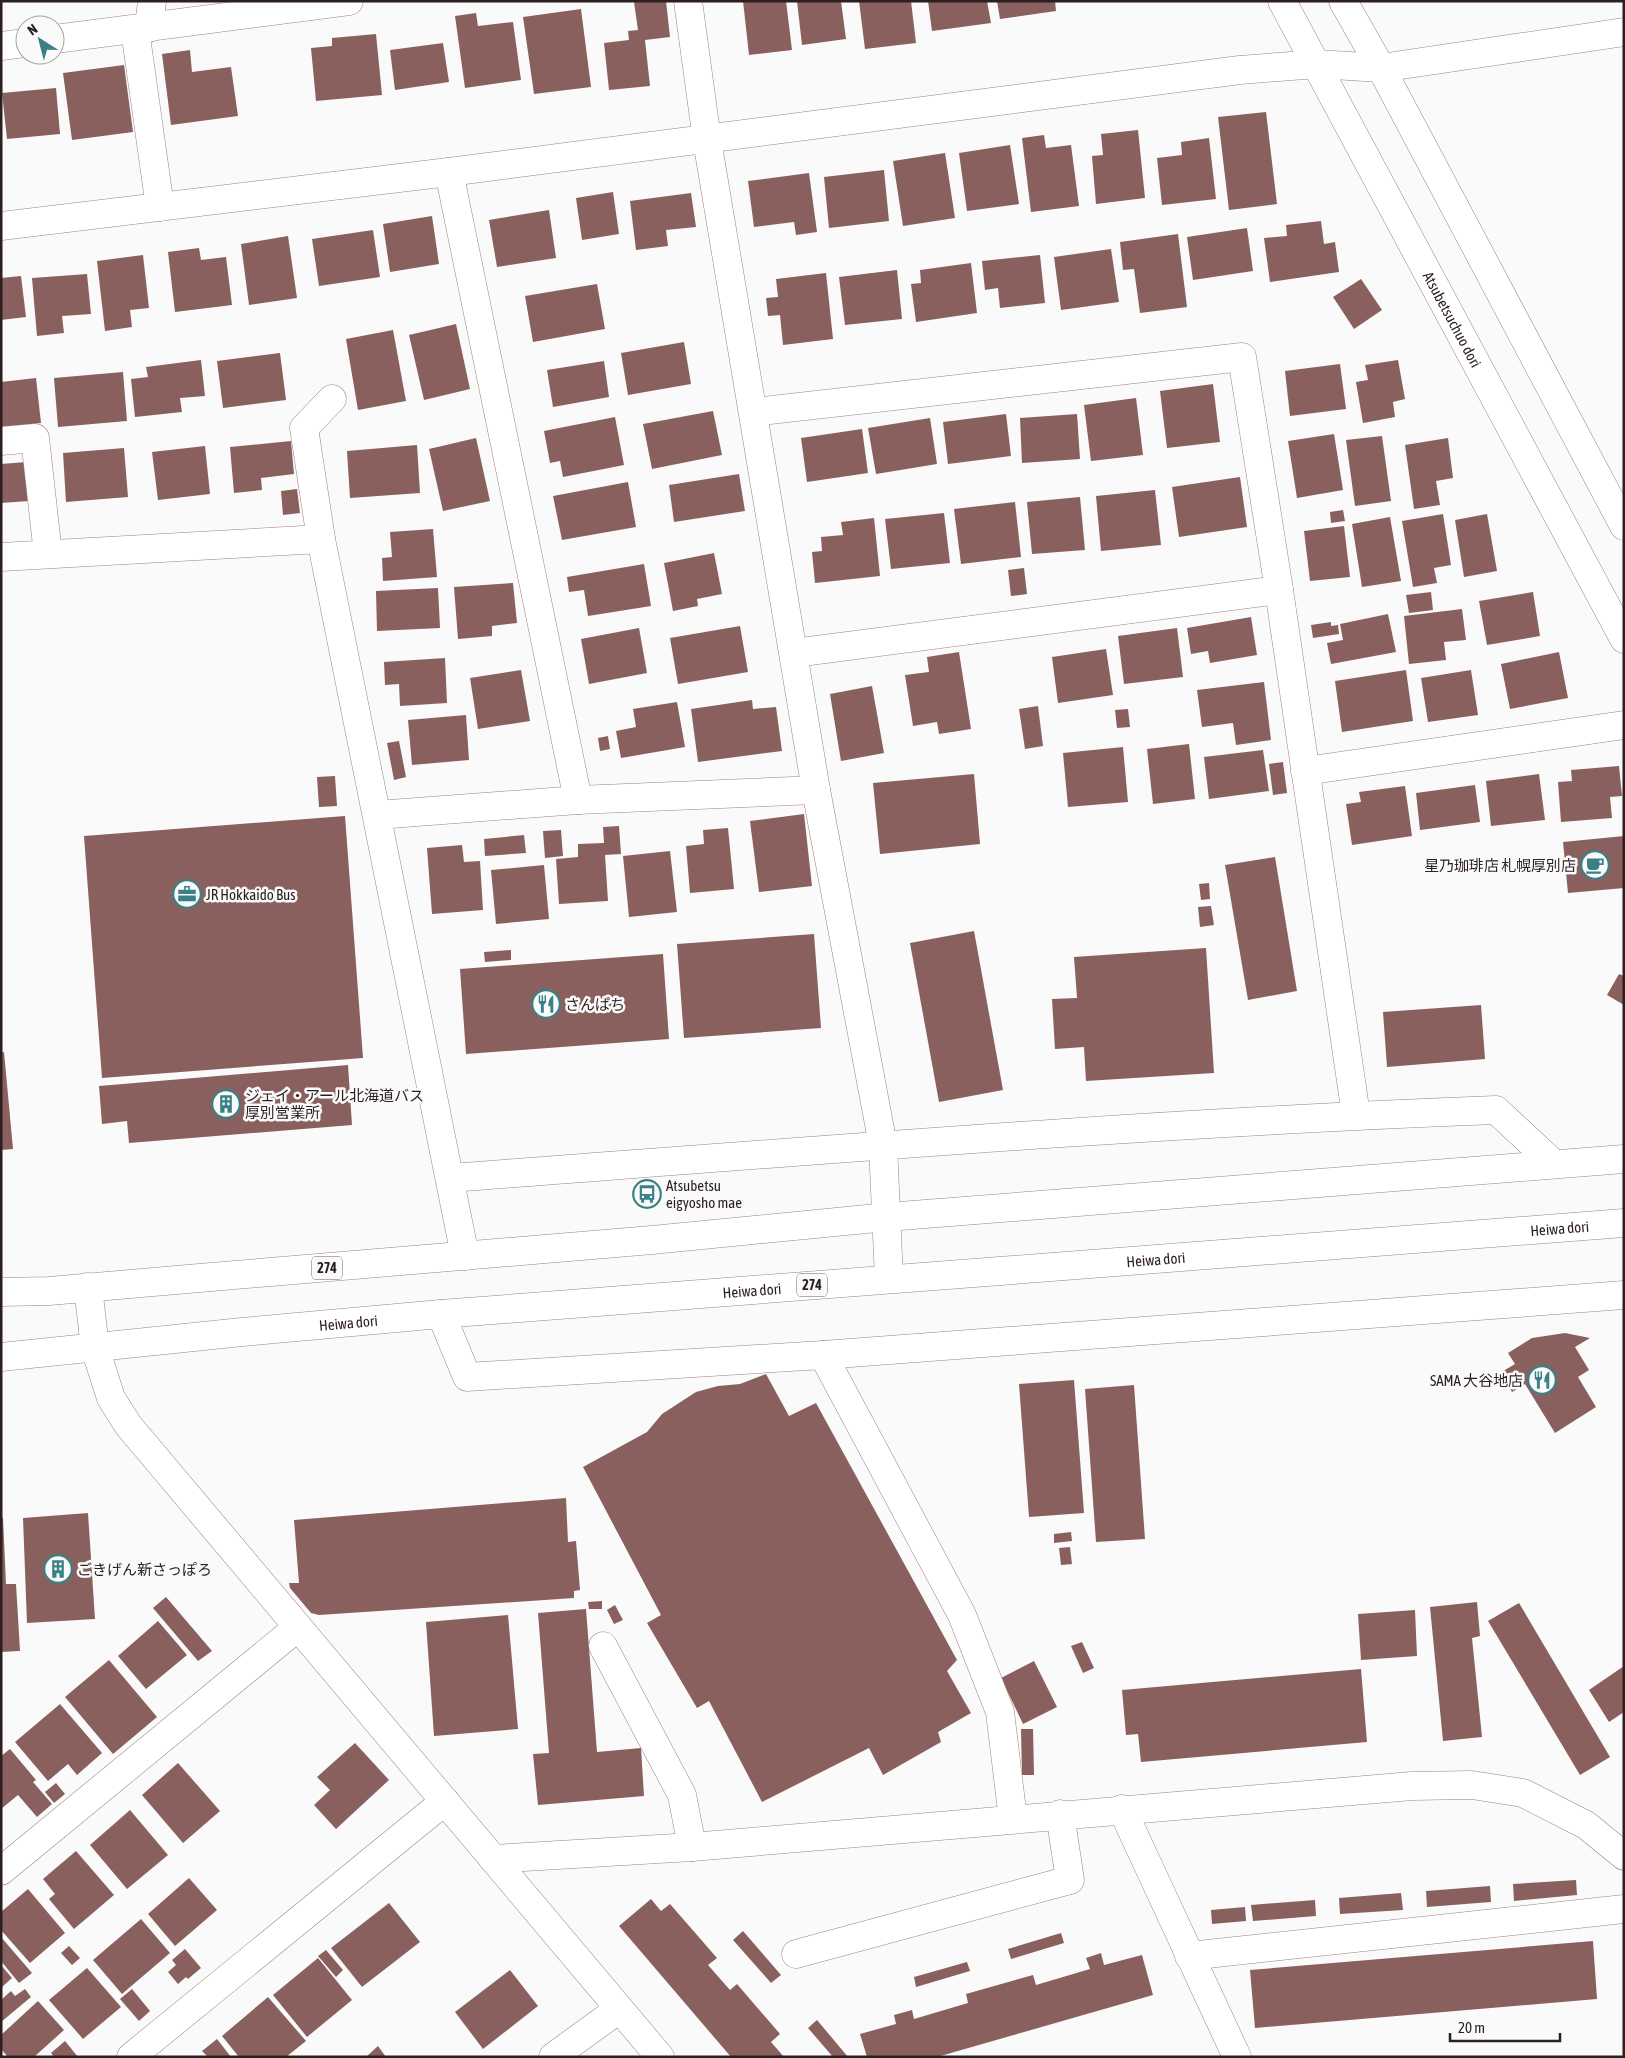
<svg xmlns="http://www.w3.org/2000/svg" width="1625" height="2058" font-family="'Asap Condensed','Noto Sans JP',sans-serif">
<style>
.building{fill:#8a605f}
.lines{fill:none;stroke-linecap:round;stroke-linejoin:round}
.minor-casing{stroke:#a0807f;stroke-width:29}
.major-casing{stroke:#a0807f;stroke-width:29}
.highway-casing{stroke:#a0807f;stroke-width:29}
.minor{stroke:#fff;stroke-width:28}
.major{stroke:#fff;stroke-width:28}
.highway{stroke:#fff;stroke-width:28}
.labels{text-anchor:middle;dominant-baseline:central;stroke-width:5;stroke-linejoin:round;paint-order:stroke}
.shield{fill:#fafafa;stroke:#6a6161;stroke-width:1}
.shield-label{font-size:14px;font-weight:bold;fill:#2c1f1f}
.street-label{font-size:15px;fill:#2c1f1f;stroke:#fafafa}
.poi-label{font-size:15px;fill:#2c1f1f;stroke:#fafafa;text-anchor:start}
</style>
<rect width="100%" height="100%" fill="#fafafa"/>
<!-- building -->
<g class="building">
<polygon points="666,1 670,37 645,40 650,86 609,90 604,43 629,40 628,31 638,30 634,2"/>
<polygon points="743,1 786,1 792,50 749,55"/>
<polygon points="797,1 841,1 846,39 802,45"/>
<polygon points="859,1 911,1 916,43 865,49"/>
<polygon points="928,1 987,1 991,23 932,31"/>
<polygon points="997,1 1055,1 1056,11 1000,19"/>
<polygon points="581,9 591,87 534,94 523,17"/>
<polygon points="476,13 478,26 513,22 521,80 465,88 455,16"/>
<polygon points="376,34 382,95 316,101 311,48 332,46 332,38"/>
<polygon points="443,43 449,82 395,90 390,50"/>
<polygon points="190,50 192,72 231,67 238,116 171,125 162,54"/>
<polygon points="124,65 133,132 72,140 63,73"/>
<polygon points="56,88 60,134 7,139 2,93"/>
<polygon points="1266,112 1277,204 1229,210 1218,117"/>
<polygon points="1138,130 1145,198 1096,204 1092,156 1103,155 1101,134"/>
<polygon points="1044,135 1046,148 1071,145 1079,206 1031,212 1022,138"/>
<polygon points="1209,138 1216,199 1162,205 1157,158 1182,155 1181,142"/>
<polygon points="1010,145 1019,204 967,211 959,153"/>
<polygon points="945,153 955,218 903,226 893,161"/>
<polygon points="884,170 889,221 829,228 824,177"/>
<polygon points="809,173 817,232 796,235 794,222 754,227 748,181"/>
<polygon points="613,192 619,234 582,240 576,198"/>
<polygon points="691,193 696,227 666,230 668,246 636,250 630,201"/>
<polygon points="549,210 556,258 497,267 489,220"/>
<polygon points="432,216 439,264 390,272 383,224"/>
<polygon points="1321,221 1324,244 1335,242 1339,272 1270,282 1264,238 1287,236 1286,225"/>
<polygon points="1247,228 1253,271 1193,280 1187,237"/>
<polygon points="373,230 380,277 319,286 312,239"/>
<polygon points="1178,234 1187,307 1140,313 1134,269 1123,270 1120,242"/>
<polygon points="288,236 297,298 249,305 241,244"/>
<polygon points="199,248 201,260 226,257 232,305 175,312 168,252"/>
<polygon points="1111,249 1119,302 1061,310 1054,257"/>
<polygon points="143,255 149,308 130,310 132,327 105,331 97,261"/>
<polygon points="1040,255 1045,303 1000,308 998,288 985,290 982,261"/>
<polygon points="971,263 977,313 916,322 911,284 921,283 920,270"/>
<polygon points="897,270 902,319 845,325 839,277"/>
<polygon points="826,273 833,339 783,345 780,315 768,316 766,298 778,297 776,279"/>
<polygon points="87,274 91,314 62,316 64,333 37,336 32,278"/>
<polygon points="21,276 26,317 1,320 1,278"/>
<polygon points="1361,279 1382,310 1354,329 1333,297"/>
<polygon points="597,284 605,329 533,342 525,296"/>
<polygon points="456,324 470,389 424,400 409,335"/>
<polygon points="393,330 406,401 358,410 346,339"/>
<polygon points="684,342 691,384 628,395 621,353"/>
<polygon points="280,353 286,400 223,408 217,361"/>
<polygon points="201,360 205,396 180,398 182,412 135,417 131,379 148,377 146,367"/>
<polygon points="1398,360 1405,399 1393,402 1395,417 1363,423 1356,382 1368,380 1365,365"/>
<polygon points="604,361 609,397 553,407 547,370"/>
<polygon points="1340,364 1346,409 1290,416 1285,371"/>
<polygon points="123,372 127,421 58,427 54,378"/>
<polygon points="36,378 41,423 1,427 1,382"/>
<polygon points="1213,384 1220,442 1167,448 1160,391"/>
<polygon points="1136,398 1143,455 1091,461 1084,405"/>
<polygon points="713,411 722,455 652,469 643,424"/>
<polygon points="1006,414 1011,456 948,464 943,422"/>
<polygon points="1077,414 1080,459 1022,463 1020,418"/>
<polygon points="615,417 624,465 563,477 560,461 550,463 544,431"/>
<polygon points="930,418 937,464 876,474 868,428"/>
<polygon points="862,429 868,473 807,482 801,438"/>
<polygon points="1334,434 1343,490 1297,498 1288,441"/>
<polygon points="1382,436 1391,501 1355,506 1346,440"/>
<polygon points="476,438 490,501 443,511 429,449"/>
<polygon points="1448,438 1453,478 1436,481 1440,505 1414,509 1405,445"/>
<polygon points="291,441 294,474 261,478 262,490 234,493 230,447"/>
<polygon points="417,445 420,493 350,498 347,451"/>
<polygon points="205,446 210,494 158,500 152,452"/>
<polygon points="124,448 128,497 66,502 63,453"/>
<polygon points="26,462 29,501 1,503 1,464"/>
<polygon points="739,474 745,511 674,522 669,485"/>
<polygon points="1240,477 1247,527 1179,537 1172,487"/>
<polygon points="628,482 636,527 562,540 553,496"/>
<polygon points="297,489 300,513 283,515 281,491"/>
<polygon points="1155,490 1161,545 1101,551 1096,496"/>
<polygon points="1080,497 1085,550 1032,554 1027,502"/>
<polygon points="1015,502 1021,557 961,564 954,509"/>
<polygon points="1343,510 1345,521 1331,523 1330,512"/>
<polygon points="944,513 950,563 891,569 885,519"/>
<polygon points="1443,514 1451,565 1434,568 1437,583 1413,587 1402,521"/>
<polygon points="1487,514 1497,571 1464,577 1455,520"/>
<polygon points="1390,517 1401,581 1362,587 1352,524"/>
<polygon points="874,518 880,576 815,583 812,552 822,551 821,537 843,535 841,522"/>
<polygon points="1344,526 1350,577 1310,581 1304,531"/>
<polygon points="433,529 437,577 383,581 382,558 392,557 390,532"/>
<polygon points="714,553 722,594 697,599 698,606 673,611 664,563"/>
<polygon points="644,564 651,606 588,616 584,590 569,592 567,577"/>
<polygon points="1024,568 1027,594 1011,596 1008,570"/>
<polygon points="513,583 517,623 492,626 492,636 458,639 454,587"/>
<polygon points="438,588 440,628 377,631 376,591"/>
<polygon points="1431,592 1433,610 1409,613 1406,595"/>
<polygon points="1533,592 1540,636 1487,645 1479,601"/>
<polygon points="1462,609 1466,640 1444,642 1446,660 1409,664 1404,616"/>
<polygon points="1388,614 1396,652 1331,664 1327,643 1343,640 1340,624"/>
<polygon points="1251,617 1257,655 1210,663 1208,651 1191,654 1187,628"/>
<polygon points="1331,622 1331,626 1338,625 1339,634 1313,638 1311,625"/>
<polygon points="740,626 748,672 678,684 670,638"/>
<polygon points="639,628 647,673 589,684 581,639"/>
<polygon points="1177,628 1183,677 1124,684 1118,636"/>
<polygon points="1106,649 1113,695 1058,703 1052,657"/>
<polygon points="959,652 971,729 939,734 937,722 913,726 905,675 929,672 927,657"/>
<polygon points="1559,652 1568,698 1510,709 1501,664"/>
<polygon points="445,658 447,703 400,706 399,684 385,685 384,662"/>
<polygon points="521,670 530,721 478,729 470,678"/>
<polygon points="1406,670 1413,721 1342,732 1335,681"/>
<polygon points="1471,670 1478,715 1428,722 1421,678"/>
<polygon points="1264,682 1271,740 1236,745 1233,723 1202,727 1197,690"/>
<polygon points="872,686 884,753 841,761 830,694"/>
<polygon points="752,700 753,709 776,707 782,751 698,762 691,709"/>
<polygon points="677,702 685,747 621,758 616,731 636,727 633,709"/>
<polygon points="1038,706 1043,746 1025,749 1019,709"/>
<polygon points="1128,709 1130,727 1117,728 1115,710"/>
<polygon points="466,715 469,760 412,765 408,720"/>
<polygon points="608,736 610,749 600,751 598,738"/>
<polygon points="399,741 406,777 394,780 387,743"/>
<polygon points="1189,744 1195,799 1153,804 1147,749"/>
<polygon points="1123,747 1128,802 1068,807 1063,753"/>
<polygon points="1263,750 1269,791 1209,799 1204,757"/>
<polygon points="1283,762 1287,793 1273,795 1269,764"/>
<polygon points="1619,766 1622,796 1610,797 1612,818 1561,822 1558,782 1572,781 1571,770"/>
<polygon points="974,774 980,844 880,854 873,783"/>
<polygon points="1539,774 1545,820 1491,826 1486,781"/>
<polygon points="335,776 337,806 319,807 317,777"/>
<polygon points="1475,785 1480,822 1420,830 1416,793"/>
<polygon points="1405,786 1412,836 1352,845 1346,804 1361,802 1359,792"/>
<polygon points="804,814 812,886 759,892 750,821"/>
<polygon points="345,816 363,1058 102,1078 84,836"/>
<polygon points="619,826 621,854 605,855 608,901 559,904 556,859 578,857 578,844 604,843 603,827"/>
<polygon points="728,828 734,889 690,893 686,846 704,844 703,830"/>
<polygon points="561,830 563,856 545,858 543,831"/>
<polygon points="524,835 526,853 485,856 484,839"/>
<polygon points="1624,836 1624,888 1568,893 1563,842"/>
<polygon points="462,845 464,862 480,861 483,910 432,914 427,848"/>
<polygon points="670,851 677,912 629,917 623,856"/>
<polygon points="1275,857 1297,991 1248,1000 1225,865"/>
<polygon points="544,865 549,919 496,924 491,870"/>
<polygon points="1209,883 1210,899 1201,900 1199,884"/>
<polygon points="1211,906 1214,925 1200,927 1198,907"/>
<polygon points="974,931 1003,1090 939,1102 910,943"/>
<polygon points="814,934 821,1028 684,1038 677,944"/>
<polygon points="1206,948 1214,1073 1086,1081 1084,1047 1055,1049 1052,999 1077,998 1074,957"/>
<polygon points="511,950 511,960 485,962 484,952"/>
<polygon points="663,954 669,1039 466,1054 460,969"/>
<polygon points="1619,974 1624,976 1624,1005 1607,995"/>
<polygon points="1481,1005 1485,1059 1387,1067 1383,1012"/>
<polygon points="4,1052 13,1149 1,1150 1,1053"/>
<polygon points="348,1065 352,1125 129,1143 127,1121 102,1124 99,1086"/>
<polygon points="1565,1333 1590,1338 1575,1347 1589,1370 1578,1377 1596,1407 1555,1433 1525,1384 1512,1392 1500,1373 1515,1364 1508,1353 1532,1338"/>
<polygon points="766,1374 789,1416 816,1403 957,1660 947,1671 971,1713 938,1732 941,1742 883,1775 869,1748 762,1802 709,1701 697,1708 647,1623 661,1615 583,1467 647,1432 662,1414 696,1392 718,1386 740,1384"/>
<polygon points="1074,1380 1084,1513 1029,1517 1019,1384"/>
<polygon points="1134,1385 1145,1539 1096,1542 1085,1389"/>
<polygon points="566,1498 568,1542 576,1541 580,1590 574,1591 574,1598 319,1615 311,1613 290,1588 289,1583 299,1583 294,1520"/>
<polygon points="88,1513 95,1619 27,1623 23,1518"/>
<polygon points="1,1518 3,1518 6,1584 16,1584 20,1651 1,1652"/>
<polygon points="1071,1532 1072,1541 1054,1543 1054,1534"/>
<polygon points="1070,1547 1072,1564 1061,1565 1059,1548"/>
<polygon points="166,1597 212,1651 198,1661 153,1608"/>
<polygon points="602,1601 602,1609 589,1609 588,1602"/>
<polygon points="1477,1602 1480,1636 1472,1638 1482,1737 1443,1741 1430,1607"/>
<polygon points="1519,1603 1610,1757 1580,1775 1488,1621"/>
<polygon points="615,1605 623,1620 614,1624 607,1610"/>
<polygon points="586,1609 597,1752 641,1748 644,1796 538,1805 533,1754 549,1753 538,1613"/>
<polygon points="1415,1610 1417,1656 1361,1660 1358,1614"/>
<polygon points="508,1615 518,1729 434,1736 426,1622"/>
<polygon points="158,1621 187,1655 146,1689 118,1656"/>
<polygon points="1082,1642 1094,1668 1083,1673 1071,1646"/>
<polygon points="109,1660 157,1717 113,1754 65,1697"/>
<polygon points="1034,1661 1057,1707 1023,1724 1001,1678"/>
<polygon points="1624,1666 1624,1712 1609,1722 1589,1690"/>
<polygon points="1361,1669 1367,1742 1141,1762 1138,1734 1126,1735 1122,1690"/>
<polygon points="60,1704 102,1753 77,1775 68,1764 48,1781 15,1742"/>
<polygon points="1021,1729 1033,1729 1034,1775 1022,1775"/>
<polygon points="355,1743 389,1780 336,1829 314,1805 330,1790 317,1777"/>
<polygon points="10,1749 36,1780 33,1782 52,1804 37,1817 18,1795 1,1809 1,1756"/>
<polygon points="178,1763 220,1811 183,1843 142,1795"/>
<polygon points="56,1783 65,1794 54,1803 45,1792"/>
<polygon points="130,1810 168,1855 127,1889 90,1845"/>
<polygon points="76,1851 114,1895 74,1929 49,1899 55,1894 43,1879"/>
<polygon points="189,1878 217,1910 175,1946 148,1914"/>
<polygon points="1576,1880 1577,1895 1514,1901 1513,1884"/>
<polygon points="1490,1886 1491,1902 1427,1907 1426,1891"/>
<polygon points="28,1889 65,1933 30,1963 1,1930 1,1912"/>
<polygon points="1401,1893 1403,1910 1340,1914 1339,1898"/>
<polygon points="651,1899 661,1911 670,1904 717,1958 708,1965 730,1990 737,1984 780,2034 771,2042 784,2057 731,2057 619,1926"/>
<polygon points="1315,1900 1316,1916 1253,1921 1251,1905"/>
<polygon points="389,1903 420,1942 362,1987 331,1948"/>
<polygon points="1245,1907 1246,1921 1212,1924 1211,1910"/>
<polygon points="141,1919 170,1953 122,1994 93,1960"/>
<polygon points="743,1931 781,1975 771,1983 733,1940"/>
<polygon points="1061,1933 1064,1943 1011,1959 1008,1949"/>
<polygon points="1,1937 32,1973 19,1983 1,1961"/>
<polygon points="1593,1941 1597,1999 1255,2028 1250,1970"/>
<polygon points="69,1946 80,1958 72,1965 61,1953"/>
<polygon points="185,1949 201,1968 188,1979 186,1977 178,1984 168,1972 176,1965 172,1960"/>
<polygon points="326,1950 343,1970 336,1977 318,1956"/>
<polygon points="1101,1953 1104,1965 1142,1955 1153,1995 937,2057 867,2057 860,2034 896,2024 894,2015 912,2010 914,2019 968,2003 966,1994 1033,1975 1036,1985 1090,1969 1086,1958"/>
<polygon points="318,1958 352,2000 307,2037 273,1995"/>
<polygon points="967,1962 970,1971 916,1987 914,1977"/>
<polygon points="1,1965 12,1978 1,1988"/>
<polygon points="87,1968 121,2007 83,2039 49,2000"/>
<polygon points="510,1970 538,2006 483,2049 455,2012"/>
<polygon points="25,1989 31,1997 1,2022 1,2000 11,1991 15,1996"/>
<polygon points="132,1989 150,2011 139,2021 120,1999"/>
<polygon points="268,1997 306,2041 286,2057 239,2057 222,2036"/>
<polygon points="38,2001 64,2030 34,2057 8,2057 1,2049 1,2035"/>
<polygon points="817,2020 848,2057 833,2057 808,2028"/>
<polygon points="217,2039 231,2057 208,2057 202,2051"/>
<polygon points="65,2041 78,2057 54,2057 51,2053"/>
<polygon points="378,2046 386,2057 366,2057"/>
</g>
<g class="lines">
<defs>
<g id="minor">
<polyline points="688,1 707,140 816,790 883,1145 889,1279"/>
<polyline points="149,28 152,1"/>
<polyline points="135,30 160,207"/>
<polyline points="55,39 349,1"/>
<polyline points="1,46 25,43"/>
<polyline points="449,172 578,800"/>
<polyline points="1,226 449,172 1240,70 1317,64 1381,68 1624,32"/>
<polyline points="753,412 1242,357 1279,590 1356,1115"/>
<polyline points="1,441 35,438 48,554"/>
<polyline points="321,539 304,428 332,399"/>
<polyline points="1,557 321,539 465,1256"/>
<polyline points="794,653 1279,590"/>
<polyline points="1305,771 1624,725"/>
<polyline points="377,815 578,800 816,790"/>
<path d="M 450,1178 C 798,1152 1147,1123 1496,1110 L 1554,1164"/>
<polyline points="88,1287 95,1348 111,1398 128,1425 660,2057"/>
<polyline points="441,1314 467,1377 823,1355 962,1615 1000,1712 1013,1819"/>
<polyline points="823,1355 1624,1295"/>
<polyline points="603,1646 682,1795 692,1847"/>
<polyline points="1122,1809 1237,2057"/>
<polyline points="493,1859 692,1847 1412,1786 1472,1785 1523,1793 1586,1825 1624,1856"/>
<polyline points="1,1871 298,1627"/>
<polyline points="796,1954 1070,1880 1060,1814"/>
<polyline points="1189,1956 1624,1909"/>
<polyline points="131,2057 445,1801"/>
<polyline points="553,2057 619,2009"/>
</g>
<g id="major">
<path id="s1" d="M 1282,1 L 1624,639"/>
<polyline points="1343,1 1381,68 1624,526"/>
</g>
<g id="highway">
<polyline points="1,1292 49,1291 211,1277 652,1240 887,1217 1624,1159"/>
<path id="s2" d="M 1,1357 L 242,1332 L 441,1314 L 1624,1223"/>
</g>
</defs>
<!-- minor casing -->
<use href="#minor" class="minor-casing"/>
<!-- major casing -->
<use href="#major" class="major-casing"/>
<!-- highway casing -->
<use href="#highway" class="highway-casing"/>
<!-- minor -->
<use href="#minor" class="minor"/>
<!-- major -->
<use href="#major" class="major"/>
<!-- highway -->
<use href="#highway" class="highway"/>
</g>
<!-- icons -->
<defs>
<symbol id="cafe-ring" viewBox="-11 -11 22 22"><circle r="9.5" fill="#fafafa" stroke="#398186" stroke-width="1.5"/><path d="M-5.5-4.5H6V0H3Q3 3.5 0 3.5H-2.5Q-5.5 3.5-5.5 0ZM3-3.2v2h1.7v-2ZM-6 4.5H4V6H-6Z" fill="#398186"/></symbol>
<symbol id="office-ring" viewBox="-11 -11 22 22"><circle r="9.5" fill="#fafafa" stroke="#398186" stroke-width="1.5"/><path d="M-6-3h4V-5.5h4V-3h4V5H-6ZM-1-4.5V-3h2v-1.5ZM-6 0V1H6V0Z" fill="#398186"/></symbol>
<symbol id="restaurant-ring" viewBox="-11 -11 22 22"><circle r="9.5" fill="#fafafa" stroke="#398186" stroke-width="1.5"/><path d="M-5-6h1v4h1v-4h1v4h1v-4h1v5L-1.5 .5V6h-2V.5L-5-1ZM5-6V6H3V1.5H1.5Q1.5-4 5-6Z" fill="#398186"/></symbol>
<symbol id="building-ring" viewBox="-11 -11 22 22"><circle r="9.5" fill="#fafafa" stroke="#398186" stroke-width="1.5"/><path d="M-4-6H4V6H1V3H-1V6H-4ZM-2.5-4.3h1.7v1.8h-1.7ZM.8-4.3h1.7v1.8H.8ZM-2.5-1h1.7V.8h-1.7ZM.8-1h1.7V.8H.8Z" fill="#398186"/></symbol>
<symbol id="bus-ring" viewBox="-11 -11 22 22"><circle r="9.5" fill="#fafafa" stroke="#398186" stroke-width="1.5"/><path d="M-5-6H5V4H4V6H2V4H-2V6H-4V4H-5ZM-3.5-4V0h7V-4ZM-3.5 1.2v1.5H-2V1.2ZM2 1.2v1.5H3.5V1.2Z" fill="#398186"/></symbol>
</defs>
<g fill-rule="evenodd">
<use href="#cafe-ring" x="1579" y="849" width="32" height="32"/>
<use href="#office-ring" x="171" y="878" width="32" height="32"/>
<use href="#restaurant-ring" x="530" y="988" width="32" height="32"/>
<use href="#building-ring" x="210" y="1088" width="32" height="32"/>
<use href="#bus-ring" x="631" y="1178" width="32" height="32"/>
<use href="#restaurant-ring" x="1526" y="1364" width="32" height="32"/>
<use href="#building-ring" x="42" y="1553" width="32" height="32"/>
</g>
<g class="labels">
<!-- shield labels -->
<g class="shield">
<rect x="312" y="1256.5" width="30" height="23" rx="4"/>
<rect x="797" y="1273.5" width="30" height="23" rx="4"/>
</g>
<g class="shield-label">
<text x="327" y="1268">274</text>
<text x="812" y="1285">274</text>
</g>
<!-- street labels -->
<g class="street-label">
<text stroke="none"><textPath href="#s1" startOffset="361">Atsubetsuchuo dori</textPath></text>
<text stroke="none"><textPath href="#s2" startOffset="1564">Heiwa dori</textPath></text>
<text stroke="none"><textPath href="#s2" startOffset="1159">Heiwa dori</textPath></text>
<text stroke="none"><textPath href="#s2" startOffset="754">Heiwa dori</textPath></text>
<text stroke="none"><textPath href="#s2" startOffset="349">Heiwa dori</textPath></text>
</g>
<!-- poi labels -->
<g class="poi-label">
<text x="1576" y="865" text-anchor="end">星乃珈琲店 札幌厚別店</text>
<text x="206" y="894">JR Hokkaido Bus</text>
<text x="565" y="1004">さんぱち</text>
<text x="245" y="1095">ジェイ・アール北海道バス<tspan x="245" dy="17">厚別営業所</tspan></text>
<text x="666" y="1185">Atsubetsu<tspan x="666" dy="17">eigyosho mae</tspan></text>
<text x="1523" y="1380" text-anchor="end">SAMA 大谷地店</text>
<text x="77" y="1569">ごきげん新さっぽろ</text>
</g>
</g>
<!-- border -->
<rect width="1625" height="2058" fill="none" stroke="#2c1f1f" stroke-width="5"/>
<!-- north arrow -->
<g transform="translate(40 40) rotate(324)"><circle r="24" fill="#fafafa" stroke="#a8a2a2"/>
<path d="M0-4L9 19L0 12L-9 19Z" fill="#398186"/>
<text y="-8" font-size="14" font-weight="bold" text-anchor="middle" fill="#2c1f1f">N</text>
</g>
<!-- scale -->
<path d="M1450 2033v8h110v-8" fill="none" stroke="#2c1f1f" stroke-width="2.5"/>
<text x="1458" y="2033" font-size="15" fill="#2c1f1f" stroke="#fafafa" stroke-width="4" paint-order="stroke">20 m</text>
</svg>
